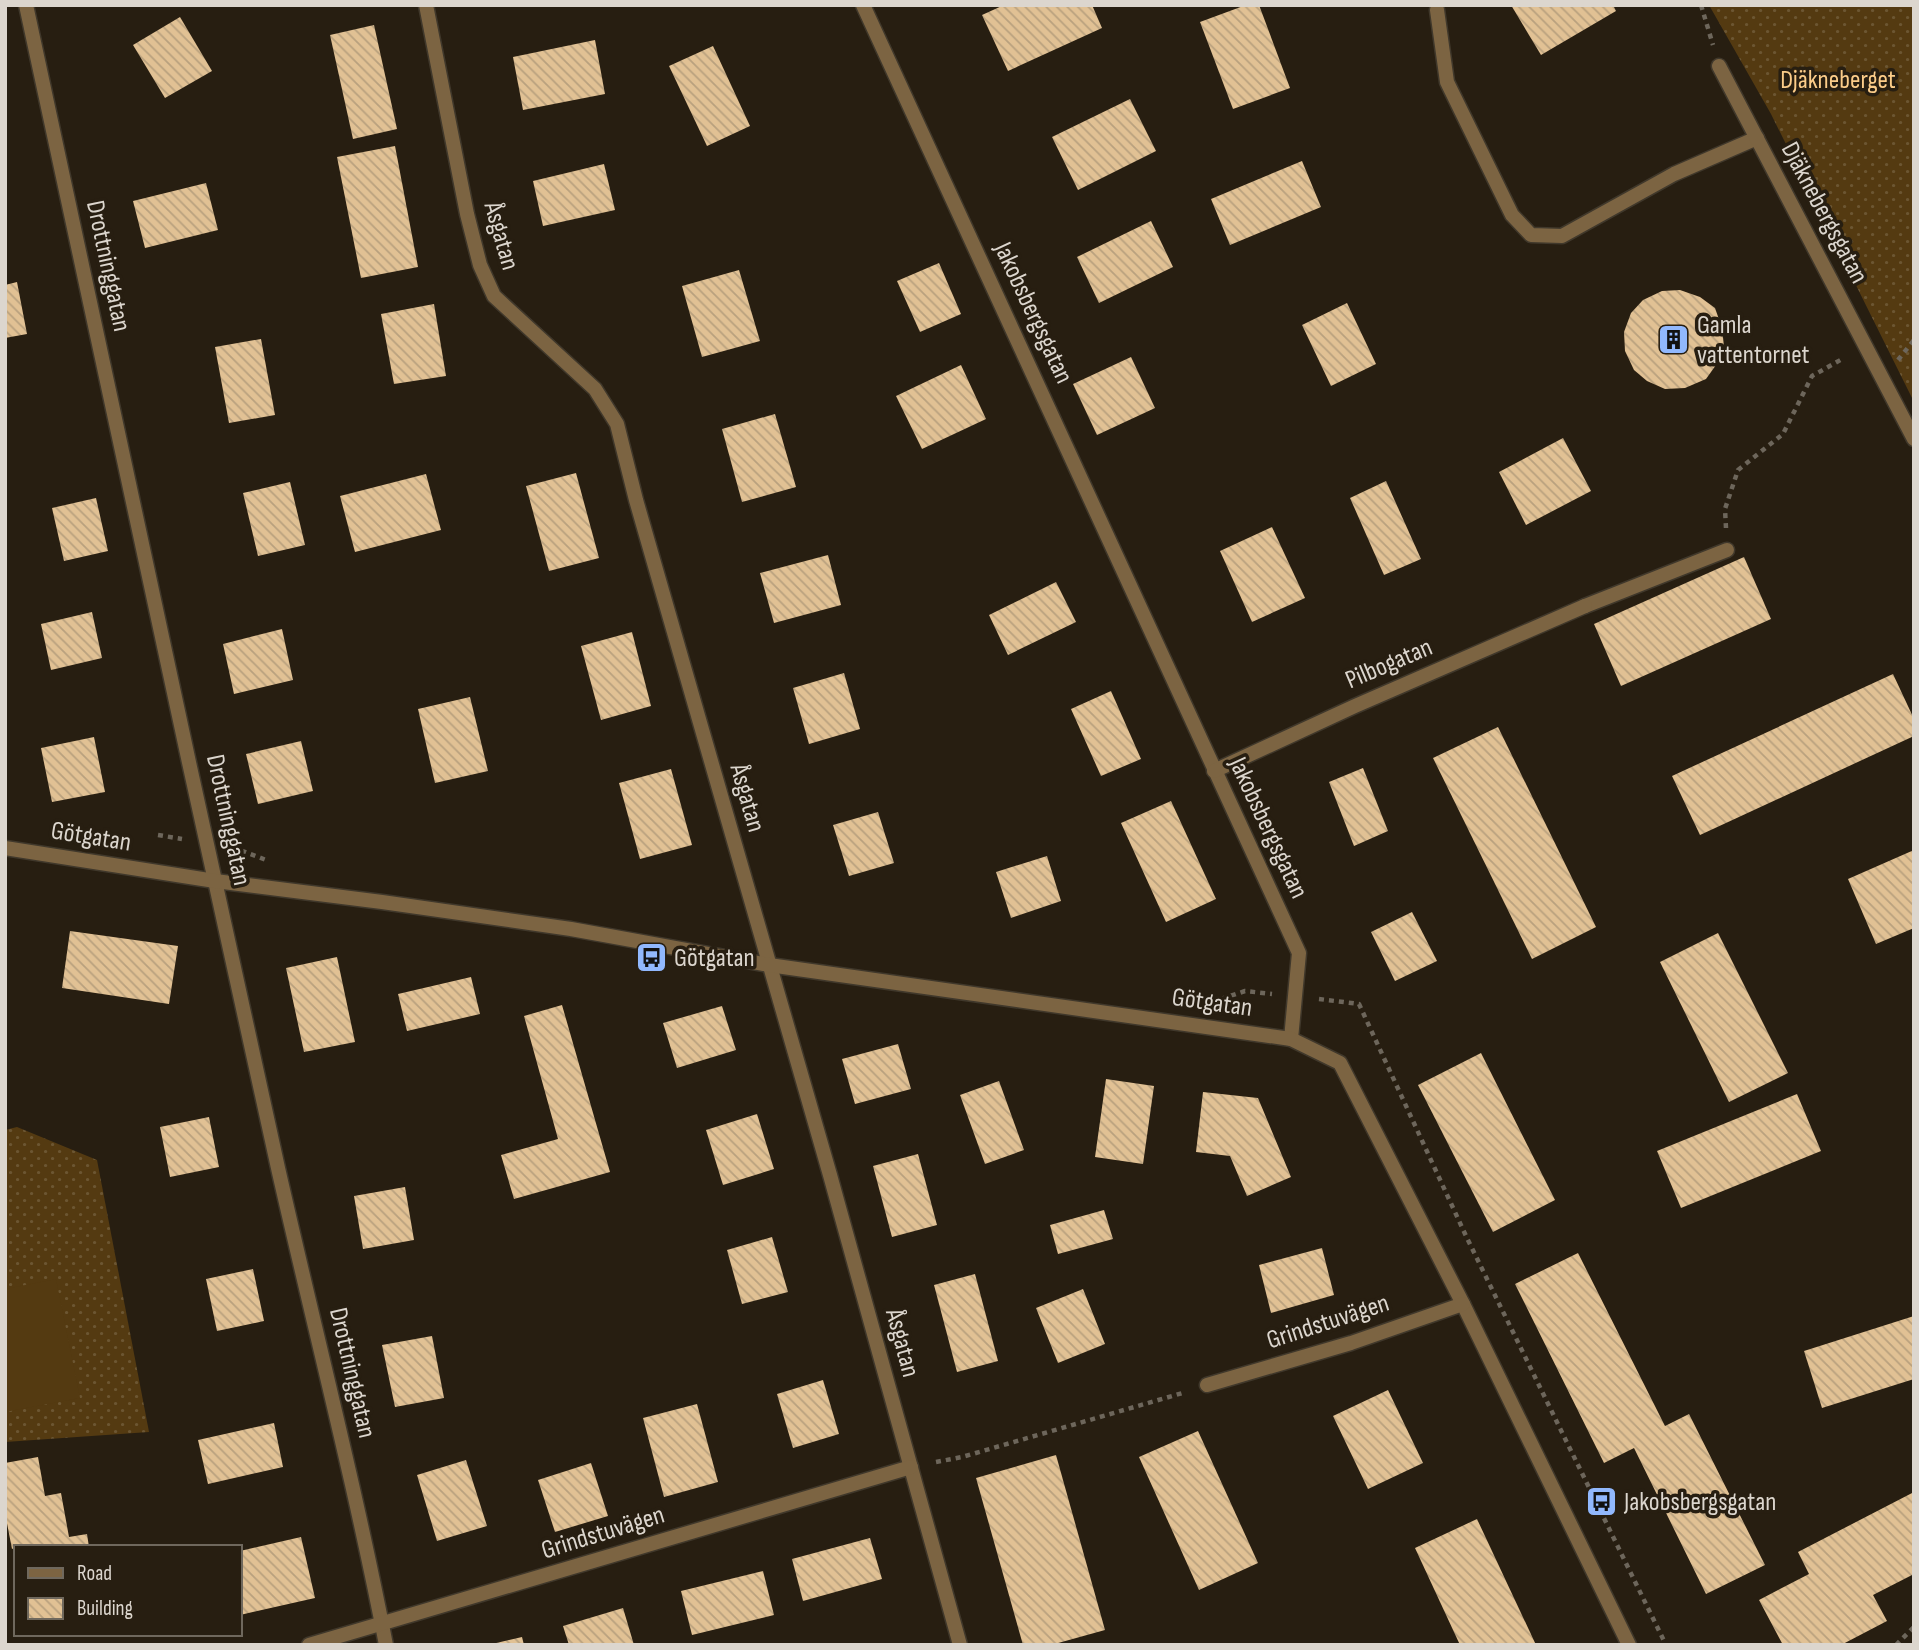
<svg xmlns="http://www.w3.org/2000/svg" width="1919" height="1650" font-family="'Sofia Sans Condensed',sans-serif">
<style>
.grass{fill:url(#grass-dots)}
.pitch{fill:#543a11}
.building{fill:url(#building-back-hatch)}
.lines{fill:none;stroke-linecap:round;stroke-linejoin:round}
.service-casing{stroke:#40382b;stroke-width:17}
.minor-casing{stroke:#40382b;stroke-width:17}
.path{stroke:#6d665b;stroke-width:4.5;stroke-dasharray:5 5;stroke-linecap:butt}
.service{stroke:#7c6442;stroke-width:14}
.minor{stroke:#7c6442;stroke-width:14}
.labels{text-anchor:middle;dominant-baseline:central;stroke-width:7;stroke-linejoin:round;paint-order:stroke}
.park-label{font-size:26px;fill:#fbcc89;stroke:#271e11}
.street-label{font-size:26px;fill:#dcd6ce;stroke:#271e11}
.poi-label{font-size:26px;fill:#dcd6ce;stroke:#271e11;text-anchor:start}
</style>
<defs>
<pattern id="grass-dots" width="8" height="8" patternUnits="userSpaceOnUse" patternTransform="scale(1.75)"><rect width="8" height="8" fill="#543a11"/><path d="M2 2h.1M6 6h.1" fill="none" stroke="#6c5632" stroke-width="1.8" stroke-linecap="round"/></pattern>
<pattern id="building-back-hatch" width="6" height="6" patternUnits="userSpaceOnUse" patternTransform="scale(1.75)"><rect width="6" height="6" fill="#e1c194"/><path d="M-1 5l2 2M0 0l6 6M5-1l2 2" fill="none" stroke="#b9a17e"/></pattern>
</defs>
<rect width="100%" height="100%" fill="#271e11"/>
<!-- grass -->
<g class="grass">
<polygon points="1709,5 1914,5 1914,402 1771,114"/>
<polygon points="17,1127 97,1160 149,1432 5,1442 5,1130"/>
</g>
<!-- pitch -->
<polygon class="pitch" points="56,1279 80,1398 5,1412 5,1289"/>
<!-- building -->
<g class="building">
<polygon points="1004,5 1092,5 1102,28 1008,71 982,15"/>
<polygon points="1246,5 1259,5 1290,88 1233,109 1200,22"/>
<polygon points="1511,5 1613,5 1616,11 1541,55"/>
<polygon points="180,17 212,71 165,98 133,45"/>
<polygon points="374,25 397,129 353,139 330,35"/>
<polygon points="595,40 605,94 523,110 513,57"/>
<polygon points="713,46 750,126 707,146 669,66"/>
<polygon points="1130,99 1156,151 1078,190 1052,137"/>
<polygon points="395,146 418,267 361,278 337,157"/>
<polygon points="1302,161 1321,207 1230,245 1211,199"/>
<polygon points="604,164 615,210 543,226 533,181"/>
<polygon points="206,183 218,230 145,248 133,201"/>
<polygon points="1151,221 1173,267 1099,303 1077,257"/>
<polygon points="939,263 961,314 920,332 897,281"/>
<polygon points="739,270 760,341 702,357 682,286"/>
<polygon points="17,282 27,334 5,338 5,285"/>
<polygon points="1680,290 1700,297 1715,308 1722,328 1724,347 1716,365 1706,379 1685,388 1665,389 1647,381 1634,370 1625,351 1624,332 1631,313 1643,300 1662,291"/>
<polygon points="1347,303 1376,364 1331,386 1302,325"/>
<polygon points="434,304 446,376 394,384 381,314"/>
<polygon points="261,339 275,415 229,423 215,347"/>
<polygon points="1131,357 1155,408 1097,435 1073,384"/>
<polygon points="961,365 986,419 922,449 896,396"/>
<polygon points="775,414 796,487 742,502 722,429"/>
<polygon points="1563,438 1591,491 1526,525 1499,472"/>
<polygon points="576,473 599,558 549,571 526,486"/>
<polygon points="426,474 441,530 355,552 340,496"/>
<polygon points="1386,481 1421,559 1384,575 1350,498"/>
<polygon points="290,482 305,545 258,556 243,493"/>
<polygon points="96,498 108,551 64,561 52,508"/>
<polygon points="1272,527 1305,598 1252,622 1220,551"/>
<polygon points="828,555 841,605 774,623 760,573"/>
<polygon points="1744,557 1771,619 1621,686 1594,624"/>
<polygon points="1056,582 1076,622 1008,655 989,615"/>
<polygon points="92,612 102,658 51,670 41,624"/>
<polygon points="282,629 293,680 234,694 223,644"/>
<polygon points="632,632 651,706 601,720 581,646"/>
<polygon points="844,673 860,729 809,744 793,688"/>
<polygon points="1893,674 1914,719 1914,736 1700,835 1672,776"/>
<polygon points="1111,691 1141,759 1101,776 1071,709"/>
<polygon points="470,697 488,771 435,783 418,709"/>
<polygon points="1498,727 1596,927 1532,959 1433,758"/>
<polygon points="94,737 105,792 52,802 41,748"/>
<polygon points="301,741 313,791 258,804 246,754"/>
<polygon points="1363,768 1388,831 1354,846 1329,782"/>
<polygon points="671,769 692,845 640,859 619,783"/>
<polygon points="1171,801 1216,899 1166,922 1121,823"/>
<polygon points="878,812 894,863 849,876 833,825"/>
<polygon points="1914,850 1914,928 1876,944 1848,879"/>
<polygon points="1047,856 1061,901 1011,918 996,872"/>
<polygon points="1412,912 1437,961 1395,981 1371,932"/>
<polygon points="70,931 178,946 169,1004 62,988"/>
<polygon points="1718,933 1788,1073 1729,1102 1660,962"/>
<polygon points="337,957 355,1042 304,1052 286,968"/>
<polygon points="471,977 480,1014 407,1031 398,994"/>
<polygon points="562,1005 610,1172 514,1199 501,1155 558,1139 524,1016"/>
<polygon points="722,1006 736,1050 677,1068 663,1023"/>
<polygon points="898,1044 911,1089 855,1104 842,1059"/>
<polygon points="1481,1053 1555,1200 1493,1232 1418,1085"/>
<polygon points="1106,1079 1154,1086 1143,1164 1095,1157"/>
<polygon points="999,1081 1024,1150 985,1164 960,1095"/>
<polygon points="1203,1092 1258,1098 1291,1177 1247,1196 1230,1156 1196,1152"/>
<polygon points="1797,1094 1821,1151 1681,1208 1657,1151"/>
<polygon points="757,1114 774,1169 723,1185 706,1130"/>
<polygon points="209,1117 219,1167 170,1177 160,1127"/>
<polygon points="918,1154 937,1225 892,1237 873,1166"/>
<polygon points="405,1187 414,1240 363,1249 354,1196"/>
<polygon points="1104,1210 1113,1239 1058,1254 1050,1225"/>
<polygon points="772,1237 788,1292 742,1304 727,1250"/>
<polygon points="1322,1248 1334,1295 1271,1313 1259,1265"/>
<polygon points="1578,1253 1665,1426 1689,1414 1765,1565 1706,1594 1634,1448 1604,1463 1515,1284"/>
<polygon points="253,1269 264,1321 217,1331 206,1279"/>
<polygon points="975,1274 998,1361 957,1372 934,1285"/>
<polygon points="1083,1289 1105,1344 1058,1363 1036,1308"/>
<polygon points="1914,1316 1914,1379 1822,1408 1804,1351"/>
<polygon points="432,1336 444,1398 395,1407 382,1345"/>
<polygon points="823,1380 839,1434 793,1448 777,1394"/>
<polygon points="1388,1390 1423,1463 1368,1489 1333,1416"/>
<polygon points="697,1404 718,1482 664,1497 643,1418"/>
<polygon points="274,1423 283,1467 208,1484 198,1440"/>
<polygon points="1198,1431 1258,1563 1199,1590 1139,1457"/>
<polygon points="1056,1455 1105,1630 1051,1645 1023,1645 976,1478"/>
<polygon points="38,1457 45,1496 61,1493 69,1537 87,1534 89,1547 16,1547 12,1549 5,1513 5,1463"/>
<polygon points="466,1460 487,1526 437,1541 417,1475"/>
<polygon points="591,1463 608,1516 555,1532 538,1480"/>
<polygon points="1914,1492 1914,1574 1873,1595 1887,1621 1841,1645 1783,1645 1759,1600 1809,1574 1798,1552"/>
<polygon points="1477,1519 1536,1645 1460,1645 1415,1548"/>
<polygon points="301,1537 315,1598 240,1615 240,1551"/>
<polygon points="870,1538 882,1579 803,1601 792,1559"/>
<polygon points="763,1571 774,1615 692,1635 681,1591"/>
<polygon points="623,1608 634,1645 569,1645 563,1626"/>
<polygon points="522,1637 524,1645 492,1645 492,1644"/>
</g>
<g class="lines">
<defs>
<polyline id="service" points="1585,606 1727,550"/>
<g id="minor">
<path d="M 26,5 C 111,392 191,781 278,1168 C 314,1327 355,1485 386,1645"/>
<polyline points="426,5 467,214 480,265 494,296 595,389 617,424 636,500 830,1175 960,1645"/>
<polyline points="863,5 1299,953 1291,1039"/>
<polyline points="1437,10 1447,82 1512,215 1531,235 1562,236 1674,174 1757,138"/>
<polyline points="1719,66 1914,439"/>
<polyline points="1214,771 1355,706 1585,606"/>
<polyline points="5,848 215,881 382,902 571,929 769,965 1291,1039 1340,1063 1463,1304 1629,1645"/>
<polyline points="1207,1385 1351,1343 1463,1304"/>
<polyline points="309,1645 911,1467"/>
</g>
</defs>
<!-- service casing -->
<use href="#service" class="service-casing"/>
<!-- minor casing -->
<use href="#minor" class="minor-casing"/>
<!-- path -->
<g class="path">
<polyline points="1701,5 1713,45"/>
<polyline points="1898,360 1914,340"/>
<polyline points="1726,528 1725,509 1738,470 1783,434 1812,376 1844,358"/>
<polyline points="158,835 182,839"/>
<polyline points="232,847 266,860"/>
<polyline points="1319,999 1359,1004 1466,1236 1666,1645"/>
<polyline points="1212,1002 1245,991 1272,994"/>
<polyline points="936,1462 962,1457 1186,1392"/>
<polyline points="1896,1645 1914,1627"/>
</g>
<!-- service -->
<use href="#service" class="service"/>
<!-- minor -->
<use href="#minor" class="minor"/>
</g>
<!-- icons -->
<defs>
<symbol id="building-square" viewBox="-11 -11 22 22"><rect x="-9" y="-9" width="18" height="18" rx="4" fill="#91b8fd" stroke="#271e11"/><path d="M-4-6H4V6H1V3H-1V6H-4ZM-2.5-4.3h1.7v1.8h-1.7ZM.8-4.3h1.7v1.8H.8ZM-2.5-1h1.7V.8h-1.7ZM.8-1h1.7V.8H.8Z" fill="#111"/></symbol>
<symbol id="bus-square" viewBox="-11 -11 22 22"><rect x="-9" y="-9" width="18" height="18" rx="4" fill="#91b8fd" stroke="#271e11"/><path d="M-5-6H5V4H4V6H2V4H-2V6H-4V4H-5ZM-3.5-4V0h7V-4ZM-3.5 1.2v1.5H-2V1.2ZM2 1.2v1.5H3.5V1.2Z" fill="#111"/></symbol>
</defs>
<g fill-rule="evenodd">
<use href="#building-square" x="1656" y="322" width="35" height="35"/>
<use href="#bus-square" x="634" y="940" width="35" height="35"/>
<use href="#bus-square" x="1584" y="1484" width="35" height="35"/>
</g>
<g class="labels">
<!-- park labels -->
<g class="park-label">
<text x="1838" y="80">Djäkneberget</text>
</g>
<!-- street labels -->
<g class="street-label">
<text transform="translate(1824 213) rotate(62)">Djäknebergsgatan</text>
<text transform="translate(501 236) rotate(74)">Åsgatan</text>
<text transform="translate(108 266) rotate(78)">Drottninggatan</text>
<text transform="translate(1033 313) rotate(65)">Jakobsbergsgatan</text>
<text transform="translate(1389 664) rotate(-23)">Pilbogatan</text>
<text transform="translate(747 798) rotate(74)">Åsgatan</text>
<text transform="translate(228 820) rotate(78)">Drottninggatan</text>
<text transform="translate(1268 828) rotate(65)">Jakobsbergsgatan</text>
<text transform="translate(91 837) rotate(9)">Götgatan</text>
<text transform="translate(1212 1003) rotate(8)">Götgatan</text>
<text transform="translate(1328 1322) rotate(-18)">Grindstuvägen</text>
<text transform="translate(902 1343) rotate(75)">Åsgatan</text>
<text transform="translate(352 1373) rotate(77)">Drottninggatan</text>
<text transform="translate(603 1533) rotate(-17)">Grindstuvägen</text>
</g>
<!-- poi labels -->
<g class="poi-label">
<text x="1697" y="325">Gamla<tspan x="1697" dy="30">vattentornet</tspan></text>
<text x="674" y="958">Götgatan</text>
<text x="1624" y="1502">Jakobsbergsgatan</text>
</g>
</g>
<!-- border -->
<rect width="1919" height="1650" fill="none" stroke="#dcd6ce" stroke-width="14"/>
<!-- legend -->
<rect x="14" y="1545" width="228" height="91" fill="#271e11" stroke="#6f685d" stroke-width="2"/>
<rect x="28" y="1568" width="35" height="10" fill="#7c6442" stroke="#6f685d" stroke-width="2"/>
<text x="77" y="1580" font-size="21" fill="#dcd6ce">Road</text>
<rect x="28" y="1598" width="35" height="21" fill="url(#building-back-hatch)" stroke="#6f685d" stroke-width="2"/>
<text x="77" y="1615" font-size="21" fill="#dcd6ce">Building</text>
</svg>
